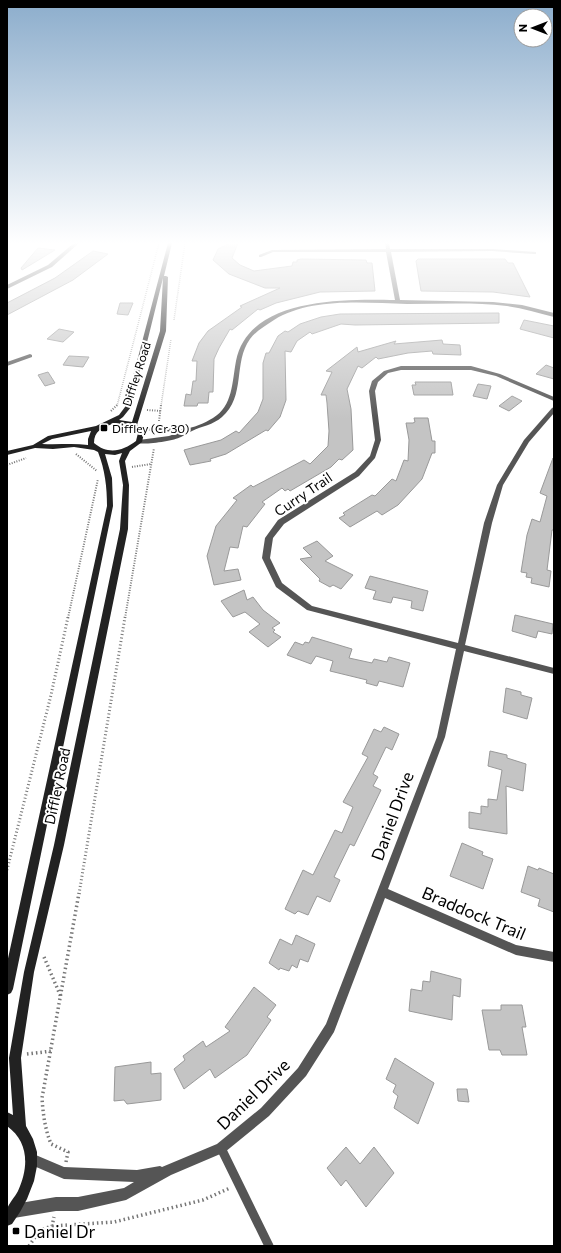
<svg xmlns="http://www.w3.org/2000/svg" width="561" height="1253" font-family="Commissioner,sans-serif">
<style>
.building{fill:#c4c4c4;stroke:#999}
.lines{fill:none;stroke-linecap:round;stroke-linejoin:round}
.path-far3{stroke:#777;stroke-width:1.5;stroke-dasharray:0.5 1.5;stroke-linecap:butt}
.path-far2{stroke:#777;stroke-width:2;stroke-dasharray:1 1.5;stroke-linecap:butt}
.path-far1{stroke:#777;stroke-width:3;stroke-dasharray:1 2.5;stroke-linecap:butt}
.path{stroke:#777;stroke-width:3.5;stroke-dasharray:1.5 3;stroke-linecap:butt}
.lane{stroke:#555;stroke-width:9}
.street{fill:#555;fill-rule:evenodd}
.secondary{fill:#222;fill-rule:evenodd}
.poi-dot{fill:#000;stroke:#fff;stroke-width:1.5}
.labels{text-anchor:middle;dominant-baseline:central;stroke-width:4;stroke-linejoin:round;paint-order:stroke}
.far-street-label{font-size:12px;fill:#000;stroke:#fff}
.far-poi-label{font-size:12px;fill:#000;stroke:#fff;text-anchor:start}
.street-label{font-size:14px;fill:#000;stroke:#fff}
.near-street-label{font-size:17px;fill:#000;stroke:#fff}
.near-poi-label{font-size:17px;fill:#000;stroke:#fff;text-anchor:start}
</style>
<rect width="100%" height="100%" fill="#fff"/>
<!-- building -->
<g class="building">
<polygon points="230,243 238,243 232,258 240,265 254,271 292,266 293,262 297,262 297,260 301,259 366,260 367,263 372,263 375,291 320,292 276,303 260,310 258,309 232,330 230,329 219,348 214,359 213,392 209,392 208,403 198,403 197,406 184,406 186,394 191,395 193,381 196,381 197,361 192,361 199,343 208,331 242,307 240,306 280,288 265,288 229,274 213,260 218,249"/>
<polygon points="38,248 55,250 22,270 21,268"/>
<polygon points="93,251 108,254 73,280 7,315 7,303 55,278"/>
<polygon points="418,259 505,259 508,263 513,263 530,297 493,292 421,291 416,261"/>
<polygon points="120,303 133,303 128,315 117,314"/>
<polygon points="499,313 499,323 355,325 341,324 312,334 310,332 297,341 291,352 285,351 286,400 280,417 268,431 266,430 226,454 210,459 211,461 190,465 184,450 221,440 236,431 239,433 258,412 263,399 263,363 266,353 269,353 278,336 285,331 288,332 300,324 321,317 340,314"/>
<polygon points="524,320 554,326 554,338 520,329"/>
<polygon points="59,329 74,332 63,342 47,339"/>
<polygon points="442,340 443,344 460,345 461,355 433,354 432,351 408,353 378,359 376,357 362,368 358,366 347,389 351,409 353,450 342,460 339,459 331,467 290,491 288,489 285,491 282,488 262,502 265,504 247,527 243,526 238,548 230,547 224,571 238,569 241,580 214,585 207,556 216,526 237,500 233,498 251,485 253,487 304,460 310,464 328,446 329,431 327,403 326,395 321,395 332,372 326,371 357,347 358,352 396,341 394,344"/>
<polygon points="69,356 89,357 83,367 63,365"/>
<polygon points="546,365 554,368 554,379 536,374"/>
<polygon points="48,372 55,383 45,386 38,375"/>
<polygon points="415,382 451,382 453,395 414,395 412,385 416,385"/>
<polygon points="478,384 491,386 487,399 473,396"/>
<polygon points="512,396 522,401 509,411 499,406"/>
<polygon points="414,418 428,418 432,441 435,441 435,453 432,453 422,479 398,505 382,515 377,511 350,527 339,518 345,515 343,513 372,495 375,496 392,479 396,481 404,460 408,461 409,440 406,423 413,423 415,422"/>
<polygon points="553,458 554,530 552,530 547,570 551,571 549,587 531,583 532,578 526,577 527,573 521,572 527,535 532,519 540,522 547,496 540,493"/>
<polygon points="317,541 333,556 325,561 353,575 341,589 333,585 330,587 319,581 320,579 300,559 312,557 303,548"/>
<polygon points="370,576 428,591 423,611 411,608 412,601 393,597 391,603 373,599 376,591 365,588"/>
<polygon points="244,590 247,600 253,597 263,610 280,623 272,628 275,630 273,632 281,637 268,647 249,632 260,624 245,612 233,617 221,601"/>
<polygon points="515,615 553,624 552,634 538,631 536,638 512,631"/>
<polygon points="312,637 352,649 349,658 372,663 374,659 387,662 389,657 410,663 403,687 379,681 377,686 366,683 367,680 330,671 333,661 316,656 311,664 287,655 295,642 303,645 305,642 309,643"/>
<polygon points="506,688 521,692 521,695 532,698 527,719 503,712"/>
<polygon points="384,727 399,734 392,750 386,747 373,774 378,777 373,786 381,790 354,846 350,844 334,877 340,880 330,902 317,896 308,915 298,911 295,914 285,909 303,870 313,875 335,830 342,833 353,807 343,802 368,757 362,754 374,729 381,732"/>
<polygon points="490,751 507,755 507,758 526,764 523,791 506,786 507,834 469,828 469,812 481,814 481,806 488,807 488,799 497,800 502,770 488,766"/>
<polygon points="462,843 483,852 482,855 493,859 483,889 450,876"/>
<polygon points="528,866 538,870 539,868 554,874 554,912 538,906 540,899 521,892"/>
<polygon points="296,935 315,944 308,962 300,959 297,968 292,965 289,971 280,968 279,970 269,963 280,939 292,945"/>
<polygon points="431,971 461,979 460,997 453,995 452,1020 409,1011 411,989 422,991 423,981 430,982"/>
<polygon points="254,987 276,1005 267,1017 271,1020 247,1055 215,1078 210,1069 184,1089 174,1069 185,1060 183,1056 203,1041 206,1047 230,1031 225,1027"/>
<polygon points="501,1005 522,1005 526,1027 522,1027 527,1055 502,1055 500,1050 489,1050 482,1010 501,1010"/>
<polygon points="395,1058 434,1083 418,1124 394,1108 398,1096 393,1092 396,1085 386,1079"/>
<polygon points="151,1062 151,1074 161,1073 161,1100 127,1104 124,1100 114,1101 115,1067"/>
<polygon points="457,1089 467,1089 469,1102 458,1101"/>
<polygon points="346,1147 360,1164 374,1147 394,1173 366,1207 346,1180 341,1186 327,1168"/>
</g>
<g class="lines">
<!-- path-far3 -->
<g class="path-far3">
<polyline points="174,320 185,243"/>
<polyline points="117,406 159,243"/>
<polyline points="161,406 171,339"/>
</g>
<!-- path-far2 -->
<g class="path-far2">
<polyline points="147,410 161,411"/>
<polyline points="111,411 117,405"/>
<polyline points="159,421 161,405"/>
<polyline points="76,454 97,471"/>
<polyline points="7,465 26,458"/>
<polyline points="132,467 151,464"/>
<polyline points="68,618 98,479"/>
<polyline points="125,618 154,448"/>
</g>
<!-- path-far1 -->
<g class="path-far1">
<polyline points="7,870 51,695 68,617"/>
<polyline points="79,894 125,617"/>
</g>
<!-- path -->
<g class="path">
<polyline points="44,957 61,997"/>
<polyline points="27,1054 52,1051"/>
<path d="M 66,1162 L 68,1152 L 51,1144 C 45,1129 43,1114 42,1098 L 79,893"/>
<polyline points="52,1226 114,1222 203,1200 230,1188"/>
<polyline points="29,1246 40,1230 52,1226 54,1217"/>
</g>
<!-- lane -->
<polyline class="lane" points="221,1148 269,1246"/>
<!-- street -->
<g class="street">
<polygon points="74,243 79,243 52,267 7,289 7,285 48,265"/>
<path d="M 385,243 L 389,243 L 390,249 L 492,249 L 536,252 L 536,254 L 534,254 L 492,251 L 391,252 L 400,300 L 493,302 L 522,305 L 554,313 L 554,317 C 538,313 523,308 507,306 C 474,302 440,304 407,304 C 365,303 311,297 274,320 C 265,326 256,331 250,339 C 233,362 246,397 222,417 C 213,425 202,426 192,431 C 188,433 185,435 181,437 C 173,441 146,445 137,443 L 136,442 L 139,440 L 169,436 L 180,432 L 138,430 L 136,429 L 136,427 C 152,424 168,430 184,429 C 193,428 205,423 213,418 C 233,406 232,382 236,361 C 248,297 345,299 395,300 L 386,252 L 273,252 L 261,257 L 259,257 L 259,255 L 272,250 L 386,249 Z"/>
<polygon points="30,354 32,355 32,357 7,366 7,362"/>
<polygon points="401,366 471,366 500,374 554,397 554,401 496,376 471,370 401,370 388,373 378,382 375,391 381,440 375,458 359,476 284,524 273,538 270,558 282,583 312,606 458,643 484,523 497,485 524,440 552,408 554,407 554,413 529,442 503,485 492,523 465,645 554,668 554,674 464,651 445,737 388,889 516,945 554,952 554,962 516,955 385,898 334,1032 306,1076 269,1116 225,1152 171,1175 126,1200 78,1211 56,1211 14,1218 9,1216 7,1211 9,1206 14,1204 56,1197 78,1197 124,1188 134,1182 64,1179 27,1163 25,1159 27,1155 31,1153 64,1167 137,1170 160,1166 162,1167 217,1144 261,1108 298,1068 326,1024 437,737 456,649 307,610 276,587 262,558 265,538 278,520 355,472 370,456 375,440 369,391 372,381 384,371"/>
</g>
<!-- secondary -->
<path class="secondary" d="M 168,243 L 172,243 L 164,276 L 166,276 L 168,277 L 166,331 L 137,425 L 144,433 L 142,442 L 130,451 L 125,461 L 129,485 L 128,529 L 64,845 L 34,972 L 21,1058 L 26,1126 L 33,1139 L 37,1152 L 37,1166 L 34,1181 L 27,1199 L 20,1212 L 12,1224 L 7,1226 C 7,1221 6,1215 7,1210 C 8,1204 15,1197 18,1191 C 29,1167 29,1142 7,1126 L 7,1112 L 13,1115 L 9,1058 L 24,972 L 54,845 L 120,529 L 123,485 L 119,461 L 122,453 L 115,455 L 105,454 L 112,478 L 113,506 L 13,989 L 11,993 L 7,995 L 7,963 L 107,506 C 107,487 105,470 98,452 L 94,450 L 74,447 L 53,449 L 35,448 L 7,455 L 7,451 L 33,445 L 48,436 L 96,426 L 119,415 L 125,407 ZM 163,278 L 160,331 L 132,422 L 119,420 L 123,417 L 131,407 ZM 112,424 C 122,423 131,424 138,433 L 136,441 C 123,451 108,455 94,443 C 94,431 102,428 112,424 ZM 91,431 L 88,439 L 88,445 C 73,443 58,445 42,444 L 52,439 Z"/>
</g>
<!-- sky -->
<linearGradient id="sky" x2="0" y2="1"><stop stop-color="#8cadcc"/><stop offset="0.58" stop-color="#fff"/><stop offset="1" stop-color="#fff" stop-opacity="0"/></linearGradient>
<rect width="561" height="419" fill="url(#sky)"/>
<!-- markers -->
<g class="poi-dot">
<rect x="100" y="424" width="8" height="8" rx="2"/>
<rect x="12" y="1227" width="8" height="8" rx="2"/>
</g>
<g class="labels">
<!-- far-street labels -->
<g class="far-street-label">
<text transform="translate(136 374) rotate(-72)">Diffley Road</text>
</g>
<!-- far-poi labels -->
<g class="far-poi-label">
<text x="112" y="428">Diffley (Cr 30)</text>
</g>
<!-- street labels -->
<g class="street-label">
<text transform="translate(303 494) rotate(-34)">Curry Trail</text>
<text transform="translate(57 786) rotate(-78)">Diffley Road</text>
</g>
<!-- near-street labels -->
<g class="near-street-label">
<text transform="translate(392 816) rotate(-70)">Daniel Drive</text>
<text transform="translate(474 913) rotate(23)">Braddock Trail</text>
<text transform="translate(253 1094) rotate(-44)">Daniel Drive</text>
</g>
<!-- near-poi labels -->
<g class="near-poi-label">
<text x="24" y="1231">Daniel Dr</text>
</g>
</g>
<!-- border -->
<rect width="561" height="1253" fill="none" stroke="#000000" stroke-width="16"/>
<!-- north arrow -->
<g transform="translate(533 28) rotate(270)"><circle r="19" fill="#ffffff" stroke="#999999"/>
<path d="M0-3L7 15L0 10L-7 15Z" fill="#000000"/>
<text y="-6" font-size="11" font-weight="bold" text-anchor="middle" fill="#000000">N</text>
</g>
</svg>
